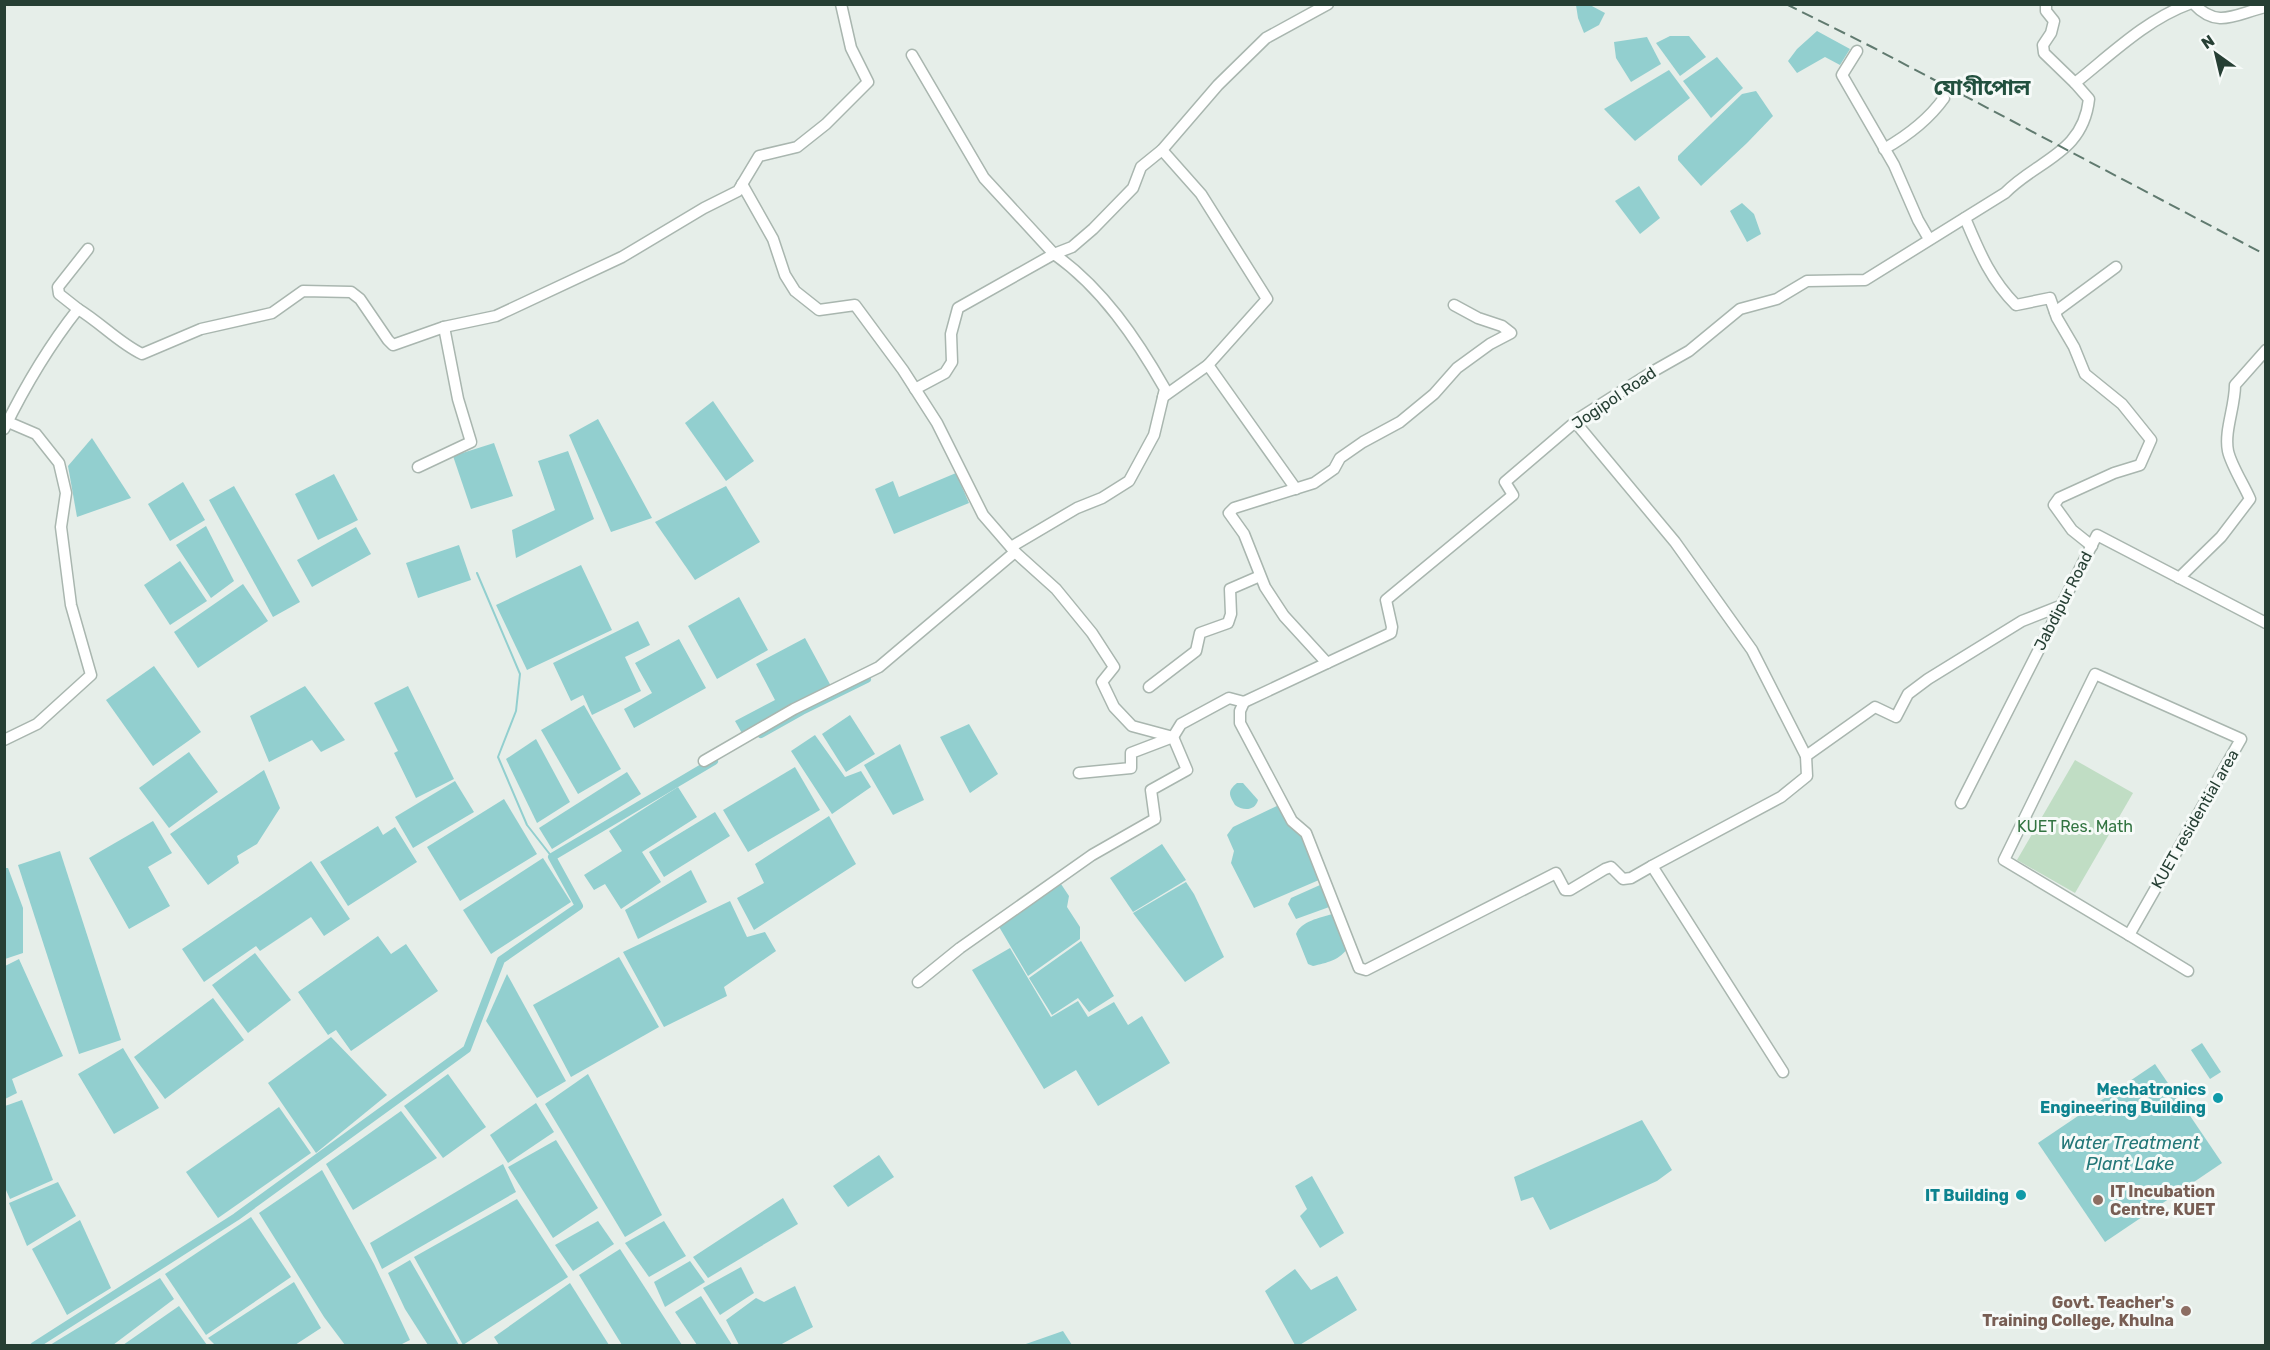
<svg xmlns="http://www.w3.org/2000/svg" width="2270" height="1350" font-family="Rubik,'Noto Sans Bengali',sans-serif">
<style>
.green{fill:#c0ddc4}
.water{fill:#92cfcf}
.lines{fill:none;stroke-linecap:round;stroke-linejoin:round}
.stream{stroke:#92cfcf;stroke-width:2}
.canal{stroke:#92cfcf;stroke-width:8}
.minor-casing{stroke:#a9b6af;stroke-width:13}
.minor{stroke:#fff;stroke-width:10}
.rail{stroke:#607a6f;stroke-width:2;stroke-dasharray:12 6;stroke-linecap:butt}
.culture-dot{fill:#0f9aa8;stroke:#f6faf8;stroke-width:2}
.education-dot{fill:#8d6e63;stroke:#f6faf8;stroke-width:2}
.labels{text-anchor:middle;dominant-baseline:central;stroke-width:6;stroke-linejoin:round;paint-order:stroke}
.street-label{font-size:16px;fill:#263f34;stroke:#f6faf8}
.park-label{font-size:16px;fill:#327441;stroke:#f6faf8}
.culture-label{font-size:16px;font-weight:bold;fill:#0d838f;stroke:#f6faf8;text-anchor:end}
.education-label{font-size:16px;font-weight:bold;fill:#785e54;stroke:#f6faf8;text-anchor:start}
.water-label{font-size:18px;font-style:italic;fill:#237778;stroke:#f6faf8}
.district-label{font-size:22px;font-weight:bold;fill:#22503e;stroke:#f6faf8}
</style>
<rect width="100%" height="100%" fill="#e6eee9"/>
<!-- green -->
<polygon class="green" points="2075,760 2133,793 2075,893 2017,860"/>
<!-- water -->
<g class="water">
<polygon points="1576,5 1590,5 1605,13 1599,25 1584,33 1578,18"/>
<polygon points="1817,31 1850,49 1840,65 1825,57 1797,73 1788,61 1797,49"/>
<polygon points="1670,36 1689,36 1706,57 1680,76 1656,43"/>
<polygon points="1647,37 1661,64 1631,82 1616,58 1614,42"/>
<polygon points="1717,57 1743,88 1711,118 1683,81"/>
<polygon points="1669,70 1690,98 1635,141 1604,109"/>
<polygon points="1756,91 1773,116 1747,143 1701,186 1678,160 1678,156 1742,94"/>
<polygon points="1639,186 1660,218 1640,234 1615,201"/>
<polygon points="1742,203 1754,214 1761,234 1747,242 1730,211"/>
<polygon points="713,401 754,461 726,481 685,423"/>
<polygon points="598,419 652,518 611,532 569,435"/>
<polygon points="92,438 131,498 77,517 68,466"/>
<polygon points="494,443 513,496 471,509 453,456"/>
<polygon points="568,451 594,519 516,558 512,530 555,510 538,461"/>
<polygon points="956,473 969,503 894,534 875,489 893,481 899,497"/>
<polygon points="334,474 358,520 318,540 295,494"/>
<polygon points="183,482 205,520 170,541 148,504"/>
<polygon points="234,486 300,602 273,617 209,500"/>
<polygon points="726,486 760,542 695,580 655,522"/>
<polygon points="206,526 234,581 211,598 176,545"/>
<polygon points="356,527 371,554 312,587 297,560"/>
<polygon points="459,545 471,580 418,598 406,563"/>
<polygon points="180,561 207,601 170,625 144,585"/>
<polygon points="581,565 612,630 527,670 496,605"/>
<polygon points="243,584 268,621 198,668 174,632"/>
<polygon points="739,597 768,650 717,679 688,626"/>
<polygon points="638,621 650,645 625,657 641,691 592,715 583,695 571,701 553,663"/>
<polygon points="805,638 832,688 743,735 735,721 775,700 756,664"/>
<polygon points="679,639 706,688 634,728 624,709 652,693 635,663"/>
<polygon points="154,666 201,732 153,766 106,700"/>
<polygon points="305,686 345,740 321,752 312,740 269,762 250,716"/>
<polygon points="408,686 454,779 416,798 394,753 398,751 374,703"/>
<polygon points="584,705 621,769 578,794 541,730"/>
<polygon points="850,715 875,754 846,772 822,734"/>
<polygon points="969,724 998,774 970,793 940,737"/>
<polygon points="815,735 845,777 861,771 871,787 832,814 791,751"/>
<polygon points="536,739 570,802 537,823 506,759"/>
<polygon points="900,744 924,800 893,815 864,765"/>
<polygon points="189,752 218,792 169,828 139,788"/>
<polygon points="795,767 820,810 748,852 723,810"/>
<polygon points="264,770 280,808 257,844 237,856 239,863 208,885 170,834"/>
<polygon points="627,772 641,794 552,849 539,828"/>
<polygon points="455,781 474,812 413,848 395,817"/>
<path d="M 1237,783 L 1243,783 L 1258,800 C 1255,811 1243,811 1235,805 C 1229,795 1227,791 1237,783 Z"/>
<polygon points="678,787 697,817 642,852 661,882 621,909 605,884 594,890 584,875 622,851 609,831"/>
<polygon points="504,799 537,854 460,901 427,847"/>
<polygon points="1279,805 1305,836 1319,880 1254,908 1231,863 1234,851 1227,835 1233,827"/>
<polygon points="715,812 730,836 664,877 649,852"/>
<polygon points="829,816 856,864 754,930 737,898 764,883 755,864"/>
<polygon points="153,821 172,853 148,867 170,906 129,929 89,858"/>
<polygon points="378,826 383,835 395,827 417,862 348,906 320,862"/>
<polygon points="1162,844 1186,880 1133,912 1110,878"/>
<polygon points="60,851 121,1040 79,1054 18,865"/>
<polygon points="543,858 571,902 491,954 463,910"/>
<polygon points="311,861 350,919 324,936 311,917 260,951 256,946 204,982 182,949"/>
<polygon points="5,868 8,868 23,908 23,953 5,959"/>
<polygon points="691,870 707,902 638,939 625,910"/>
<polygon points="1186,882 1194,894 1224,957 1185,982 1133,913"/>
<polygon points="1061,884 1069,896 1067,907 1080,927 1080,939 1028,976 998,925"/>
<polygon points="1320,885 1324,887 1332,906 1296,919 1288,904 1291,898"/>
<polygon points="730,901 747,937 765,932 776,951 724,987 727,996 664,1027 623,952"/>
<path d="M 1332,914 L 1348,947 C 1341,960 1326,963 1313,966 L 1308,964 L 1296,934 C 1301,921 1320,918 1332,914 Z"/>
<polygon points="378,936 391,954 406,944 438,991 351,1051 336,1030 328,1035 298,992"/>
<polygon points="1081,941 1114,996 1089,1012 1078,998 1052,1015 1029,978"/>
<polygon points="1010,948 1051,1017 1078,1001 1088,1017 1114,1002 1128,1025 1142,1016 1170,1063 1098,1106 1076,1070 1044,1089 972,970"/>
<polygon points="255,953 291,1000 248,1033 212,985"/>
<polygon points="619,957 659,1027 571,1077 533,1005"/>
<polygon points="19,959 63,1056 12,1079 17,1093 5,1099 5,966"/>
<polygon points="507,974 566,1081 537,1098 486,1021"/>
<polygon points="213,998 244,1040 165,1099 134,1057"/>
<polygon points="331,1037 387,1095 316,1153 268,1083"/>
<polygon points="2202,1043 2221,1072 2210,1079 2191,1050"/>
<polygon points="123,1048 159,1108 114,1134 78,1074"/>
<polygon points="2155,1064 2222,1163 2105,1242 2038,1143"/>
<polygon points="448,1074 486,1127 443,1158 404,1106"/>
<polygon points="588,1074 662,1215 625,1237 545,1104"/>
<polygon points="22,1100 53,1180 10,1199 5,1188 5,1106"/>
<polygon points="536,1103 554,1132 508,1163 490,1135"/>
<polygon points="279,1107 311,1153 218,1218 186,1172"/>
<polygon points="401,1111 437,1158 353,1210 326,1164"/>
<polygon points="1642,1120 1672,1170 1657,1181 1550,1230 1533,1197 1521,1201 1514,1177"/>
<polygon points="556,1140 598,1208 553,1238 508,1167"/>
<polygon points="879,1155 894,1177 848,1207 833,1186"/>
<polygon points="503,1164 516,1192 382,1269 370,1243"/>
<polygon points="322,1170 374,1264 410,1340 400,1345 345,1345 324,1317 259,1213"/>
<polygon points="1312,1176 1344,1233 1320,1248 1300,1216 1307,1209 1295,1186"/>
<polygon points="58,1182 76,1216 27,1246 9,1203"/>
<polygon points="783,1198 798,1224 708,1278 693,1257"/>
<polygon points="517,1199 568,1277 463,1345 414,1257"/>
<polygon points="251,1217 291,1277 206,1335 165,1274"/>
<polygon points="80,1220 111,1288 67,1315 32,1249"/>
<polygon points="598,1221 614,1244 573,1271 555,1245"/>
<polygon points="664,1221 686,1256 649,1277 625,1243"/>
<polygon points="620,1249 682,1345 622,1345 579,1275"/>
<polygon points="410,1260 459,1345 428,1345 405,1309 388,1273"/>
<polygon points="690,1261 705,1282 665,1307 654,1282"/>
<polygon points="741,1267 754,1293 720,1315 703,1288"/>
<polygon points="1295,1269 1311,1290 1337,1276 1357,1310 1298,1346 1295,1345 1265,1291"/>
<polygon points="160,1278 174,1299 113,1345 50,1345"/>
<polygon points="294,1282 321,1328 295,1345 215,1345 208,1338"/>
<polygon points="570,1283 609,1345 499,1345 494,1337"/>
<polygon points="795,1286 813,1327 780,1345 739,1345 726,1320 756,1298 764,1302"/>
<polygon points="701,1296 732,1345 697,1345 675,1312"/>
<polygon points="179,1306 207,1345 123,1345"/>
<polygon points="1063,1331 1072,1345 1023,1345"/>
</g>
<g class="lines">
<!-- stream -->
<polyline class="stream" points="477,573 520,674 516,711 498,757 527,825 552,857"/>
<!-- canal -->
<g class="canal">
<polyline points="761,734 802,711 867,679"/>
<polyline points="34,1346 236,1217 467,1049 501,960 579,906 552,857 714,761"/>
</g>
<defs>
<g id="minor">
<polyline points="2046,4 2046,11 2054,21 2051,33 2043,45 2044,53 2075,83"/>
<path d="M 2194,4 C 2218,30 2237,13 2266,7"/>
<polyline points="1857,51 1842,75 1894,165 1918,220 1929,239"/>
<polyline points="912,55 984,178 1054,254 1072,247 1093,229 1133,188 1141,167 1162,150 1218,85 1266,38 1328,4"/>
<path d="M 1884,149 C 1907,136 1929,119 1944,98"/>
<polyline points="1162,150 1201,194 1267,299 1208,365"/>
<path d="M 742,184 L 773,239 L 785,275 L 795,291 L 819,310 L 855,305 L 903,370 L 937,423 L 983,515 L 1015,552 L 1056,589 L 1092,633 L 1114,667 L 1102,682 L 1114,707 L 1132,726 L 1173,737 L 1181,724 L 1229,698 L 1244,702 L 1391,633 L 1392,627 L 1386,600 L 1513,495 L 1505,482 L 1581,417 L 1652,372 L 1689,351 L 1740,309 L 1777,299 L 1807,281 L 1865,280 L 2005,193 C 2037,160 2083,154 2089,99 L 2075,83 C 2109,56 2147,19 2189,4"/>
<path d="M 1965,218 C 1979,251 1990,279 2016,305 L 2050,298 L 2057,318 L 2074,347 L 2085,374 L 2122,404 L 2151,440 L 2140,465 L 2114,473 L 2059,498 L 2054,505 L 2072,530 L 2092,546"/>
<path d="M 78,309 C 101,323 119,343 142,354 L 201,329 L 272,313 L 303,291 L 351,292 L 360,299 L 388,340 L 393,345 L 444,327 L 496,316 L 622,257 L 704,208 L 738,191 L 759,156 L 797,147 L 826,124 L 868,82 L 851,48 L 841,4"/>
<polyline points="2055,312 2116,267"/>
<path d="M 915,389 L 945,373 L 952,362 L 951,334 L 958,308 L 1054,254 C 1102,288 1136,338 1165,389 L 1154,435 L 1129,481 L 1102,498 L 1077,508 L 1011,547"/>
<polyline points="1163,397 1208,365 1296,489"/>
<polyline points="1576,423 1675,542 1752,650 1806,756 1875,707 1896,717 1908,694 1928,679 2022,621 2060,606"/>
<path d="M 4,429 C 25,386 48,347 78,309 L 59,294 L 58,287 L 88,249"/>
<polyline points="418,467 471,442 458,399 444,327"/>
<path d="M 2179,578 L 2221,537 L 2250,499 C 2244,485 2231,465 2228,451 C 2224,431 2235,407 2235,385 L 2266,350"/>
<polyline points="1327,663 1284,616 1265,587 1244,534 1229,513 1234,508 1314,483 1334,469 1340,458 1363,442 1400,422 1434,394 1457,368 1490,344 1511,333 1502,326 1478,318 1454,305"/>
<polygon points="2095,674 2241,739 2129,935 2004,860"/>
<polyline points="1149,687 1196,651 1200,633 1228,623 1231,614 1230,589 1260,576"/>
<polyline points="1244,702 1240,711 1240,723 1292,821 1306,833 1359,968 1366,970 1556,873 1565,890 1570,890 1605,869 1611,867 1623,879 1631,878 1652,866 1783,1072"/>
<polyline points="4,740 37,724 91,675 71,605 61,527 66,493 59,463 36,434 8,422"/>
<polyline points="704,761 794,709 879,667 1015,552"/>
<polyline points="1961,803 2097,535 2266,623"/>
<polyline points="1652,866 1781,797 1807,776 1806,756"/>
<polyline points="2129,935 2188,971"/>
<polyline points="918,982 960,948 1092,855 1155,819 1151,790 1187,770 1173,737 1131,753 1131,768 1079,773"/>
</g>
</defs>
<!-- minor casing -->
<use href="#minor" class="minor-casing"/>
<!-- minor -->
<use href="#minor" class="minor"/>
<!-- rail -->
<polyline class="rail" points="1786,4 1872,47 2266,255"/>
</g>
<!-- markers -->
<g class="culture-dot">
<circle cx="2218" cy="1098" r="6"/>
<circle cx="2021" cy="1195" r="6"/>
</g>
<g class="education-dot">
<circle cx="2098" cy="1200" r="6"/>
<circle cx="2186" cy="1311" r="6"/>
</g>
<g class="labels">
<!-- street labels -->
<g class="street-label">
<text transform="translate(1614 398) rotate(-34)">Jogipol Road</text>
<text transform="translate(2063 601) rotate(-63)">Jabdipur Road</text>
<text transform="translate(2195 819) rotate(-60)">KUET residential area</text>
</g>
<!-- park labels -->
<g class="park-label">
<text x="2075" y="826">KUET Res. Math</text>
</g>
<!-- culture labels -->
<g class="culture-label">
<text x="2206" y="1089">Mechatronics<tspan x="2206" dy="18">Engineering Building</tspan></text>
<text x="2009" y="1195">IT Building</text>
</g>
<!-- education labels -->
<g class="education-label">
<text x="2110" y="1191">IT Incubation<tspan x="2110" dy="18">Centre, KUET</tspan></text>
<text x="2174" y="1302" text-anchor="end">Govt. Teacher's<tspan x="2174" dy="18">Training College, Khulna</tspan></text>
</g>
<!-- water labels -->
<g class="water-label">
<text x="2130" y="1143">Water Treatment<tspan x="2130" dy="21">Plant Lake</tspan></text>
</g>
<!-- district labels -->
<g class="district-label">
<text x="1982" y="87">যোগীপোল</text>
</g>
</g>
<!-- border -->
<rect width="2270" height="1350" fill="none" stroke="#263f34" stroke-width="12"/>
<!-- north arrow -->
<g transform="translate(2216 54) rotate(326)" stroke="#f6faf8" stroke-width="4.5" paint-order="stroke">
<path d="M0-4.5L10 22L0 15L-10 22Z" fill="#263f34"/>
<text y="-9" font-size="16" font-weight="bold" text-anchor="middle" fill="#263f34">N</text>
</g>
</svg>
